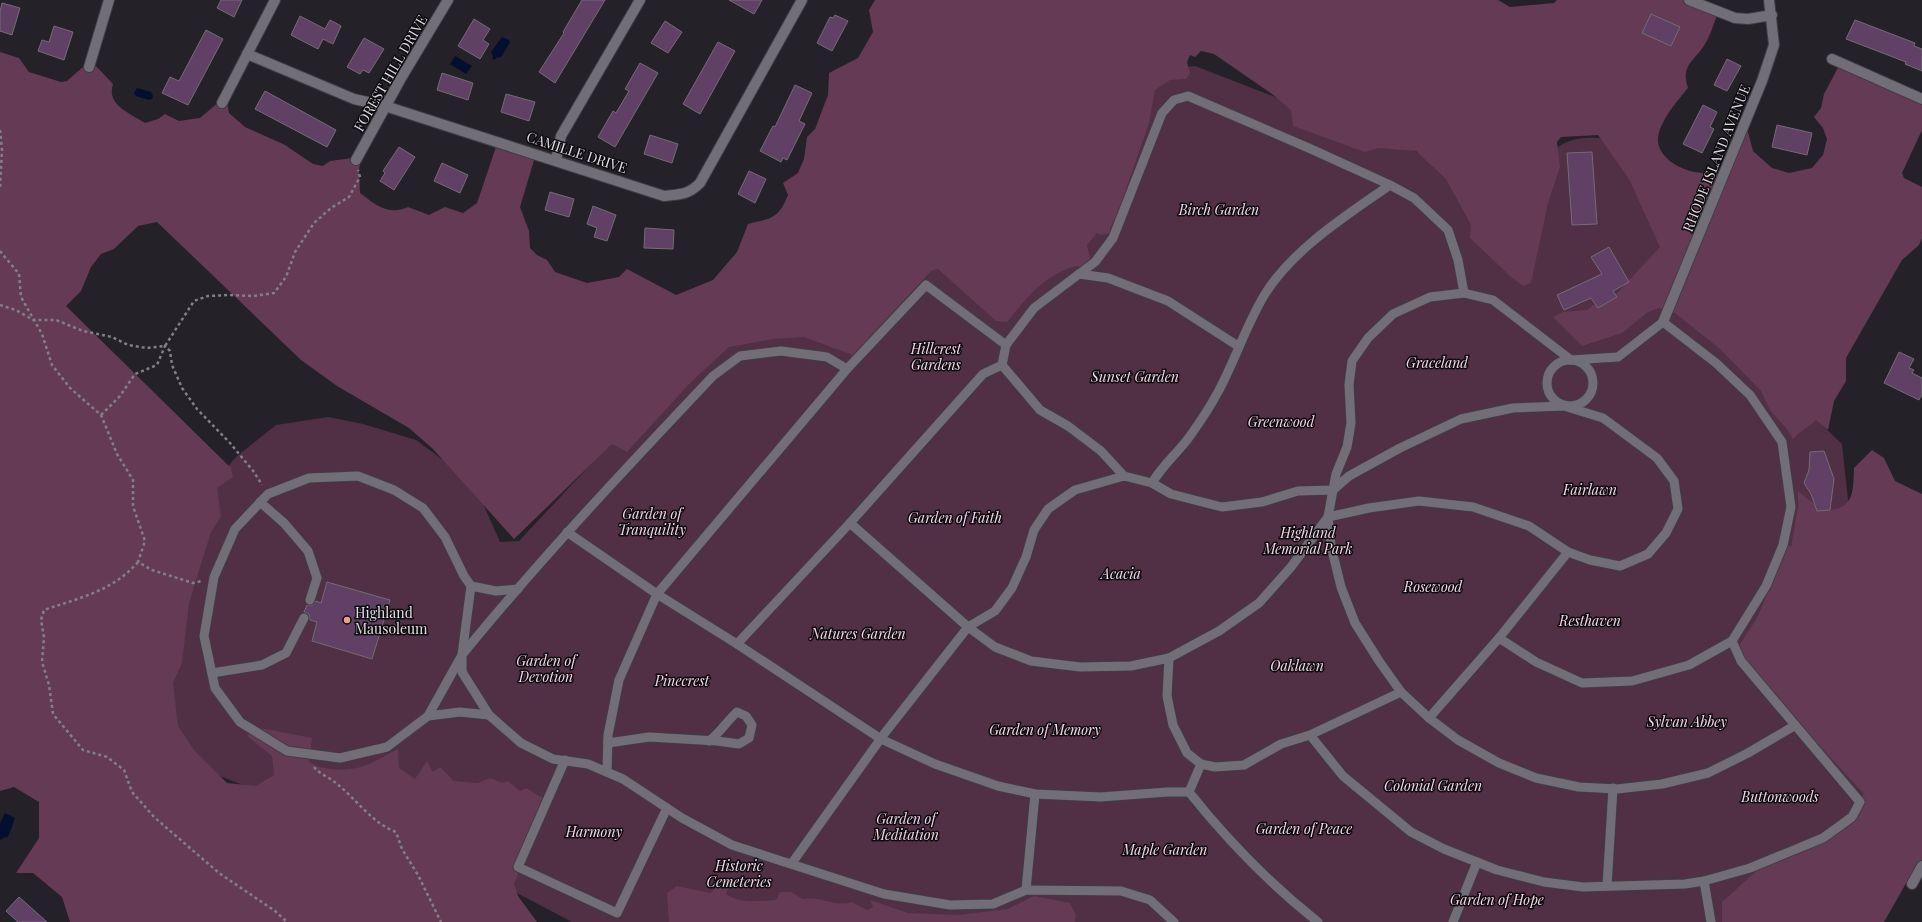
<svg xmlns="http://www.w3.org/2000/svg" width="1922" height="922" font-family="'Playfair Display',serif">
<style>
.green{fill:#512f44}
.forest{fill:#653a55}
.water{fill:#030f31}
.building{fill:#614065;stroke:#736c74}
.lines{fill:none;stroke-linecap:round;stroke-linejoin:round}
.service-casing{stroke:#403e44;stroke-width:11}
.minor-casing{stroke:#403e44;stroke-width:12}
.path{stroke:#828087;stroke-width:2.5;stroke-dasharray:3 3;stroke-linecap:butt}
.service{stroke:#726e77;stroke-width:9}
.minor{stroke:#726e77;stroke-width:10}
.poi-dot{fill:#f2a080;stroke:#0d0b0f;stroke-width:1.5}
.labels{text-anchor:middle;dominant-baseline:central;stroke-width:3;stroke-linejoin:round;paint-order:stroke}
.street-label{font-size:14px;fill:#e0dee4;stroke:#0d0b0f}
.park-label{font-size:14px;font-style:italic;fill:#f7d9ea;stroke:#0d0b0f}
.poi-label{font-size:14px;fill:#e0dee4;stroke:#0d0b0f;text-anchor:start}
</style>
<rect width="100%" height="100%" fill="#242129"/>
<!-- green -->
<path class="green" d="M 1195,66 L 1417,152 L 1505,214 C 1525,185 1546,138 1587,138 C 1596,137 1605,139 1614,140 L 1746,351 L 1842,444 L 1879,786 L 1737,922 L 572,922 L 500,884 L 204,770 L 170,733 L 153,616 L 210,487 L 236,457 L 276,425 L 328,417 L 363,424 L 416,440 L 474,483 L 500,542 L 519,541 L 698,350 L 1162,69 Z"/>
<!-- forest -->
<g class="forest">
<path d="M 875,0 L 1498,0 L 1510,7 L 1554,3 L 1557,0 L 1685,0 L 1716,14 L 1716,18 C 1713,26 1710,36 1705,44 C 1695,61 1680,65 1688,88 C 1678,100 1657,124 1658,141 C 1659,164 1701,181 1719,169 C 1730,162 1741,139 1747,128 L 1753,151 L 1772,168 L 1789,173 L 1812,168 L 1823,155 L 1827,139 L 1823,128 L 1814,117 L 1821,108 L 1824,94 L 1841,62 L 1922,98 L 1922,130 L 1902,173 L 1904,178 L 1922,187 L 1922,238 L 1919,245 L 1902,260 L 1846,358 L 1846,381 L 1834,401 L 1828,430 L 1816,420 C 1808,428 1800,431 1793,439 L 1787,429 L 1770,410 L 1761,391 L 1720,349 L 1675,313 L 1659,308 L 1648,312 L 1622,333 L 1582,346 L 1553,317 L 1563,312 L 1587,310 L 1593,305 L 1608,303 L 1660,247 L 1629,179 L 1598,135 L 1561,137 L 1557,142 L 1560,167 L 1548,203 L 1531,283 L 1523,286 L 1511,277 L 1470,238 L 1471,225 L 1446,179 L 1416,151 L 1378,148 L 1365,152 L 1293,126 L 1291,110 L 1272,94 L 1214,54 L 1201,51 L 1195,57 L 1190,55 L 1187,62 L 1190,73 L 1186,79 L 1170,80 L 1155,90 L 1149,123 L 1117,215 L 1110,228 L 1110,233 L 1101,235 L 1097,233 L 1087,245 L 1090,258 L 1098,265 C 1088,266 1076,265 1067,269 C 1041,279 1024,301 1007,322 L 996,321 L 938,269 L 931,271 L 853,355 L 804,337 L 773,339 L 729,347 L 691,382 L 627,452 L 612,444 L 514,539 L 433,449 L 409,428 L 337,386 L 301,360 L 157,222 L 138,226 L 114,249 L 101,254 L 91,267 L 81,291 L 66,306 L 231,468 L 233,477 L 217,488 L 221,517 L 211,532 L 189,603 L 182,663 L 173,683 L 178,726 L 194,750 L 227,783 L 256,786 L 274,775 L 272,756 L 247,736 L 255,727 L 312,738 L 309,762 C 322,771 346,771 361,767 C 374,763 386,755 398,749 L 399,768 L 415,779 L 427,761 L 433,772 L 440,767 L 454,781 L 478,783 L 490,778 L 502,783 L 508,781 L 520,791 L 526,788 L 541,797 L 554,797 L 514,883 L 518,896 L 537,922 L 70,922 L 62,897 L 33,873 L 16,873 L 39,838 L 39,802 L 14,787 L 0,791 L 0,52 L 19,58 L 29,72 L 61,82 L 67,81 L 92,59 L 94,64 L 113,84 C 106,105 130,113 145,123 L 158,119 L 165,114 L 179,121 L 200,118 L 226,96 L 229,113 L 245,127 L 285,145 L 313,164 L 323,166 L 330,161 L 361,157 L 359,170 L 360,193 C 376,205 388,216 408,207 L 429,215 L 445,207 L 463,213 L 477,203 L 496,147 L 535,157 L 520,207 L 529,231 L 530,248 L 537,255 L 547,260 L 555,272 L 587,283 L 619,277 L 627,269 L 676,295 L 713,280 L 737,252 L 748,224 C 771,218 778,220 788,195 L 783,183 L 798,173 L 804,159 L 807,137 L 815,129 L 828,95 L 829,73 L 858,58 L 873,32 L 869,10 Z"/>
<path d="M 1872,450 L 1884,458 L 1895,481 L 1922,494 L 1922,865 L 1917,864 L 1884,922 L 1722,922 L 1722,902 L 1763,865 L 1838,823 L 1864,794 L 1734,653 L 1757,618 L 1788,545 L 1791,547 L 1798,507 L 1798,491 L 1823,511 C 1854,509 1853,495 1854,468 Z"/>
<path d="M 718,883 L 729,886 L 726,894 C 740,904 759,901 776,900 L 780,892 L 791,892 L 803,899 C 819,895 836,908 852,902 L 867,910 L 873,907 L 870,900 L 908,913 L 958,915 L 1008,909 L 1034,896 L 1070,903 L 1076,915 L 1075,922 L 669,922 L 667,893 L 677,886 L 710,893 L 717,887 Z"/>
</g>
<!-- water -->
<g class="water">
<polygon points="502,37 509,40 510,43 501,57 496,58 494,60 492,58 493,56 491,52"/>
<polygon points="455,56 472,66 466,74 450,64"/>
<polygon points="137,88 151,92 153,96 152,99 149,100 136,96 134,93"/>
<polygon points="5,813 15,818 8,837 3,838 2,840 0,839 0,823"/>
</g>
<!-- building -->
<g class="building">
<polygon points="221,0 242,0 234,17 217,8"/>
<polygon points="582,0 605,0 555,83 539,72 564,33 563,32"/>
<polygon points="729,0 762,0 754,14"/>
<polygon points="2,3 20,8 12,35 0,31 0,11"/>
<polygon points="1651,14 1680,27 1671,46 1642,33"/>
<polygon points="835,15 848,21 832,51 817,43 830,17 833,18"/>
<polygon points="300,16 325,29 330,20 341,26 333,44 323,39 318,49 291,35"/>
<polygon points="474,19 490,29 483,40 489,44 480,59 458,46"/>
<polygon points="1855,20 1915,43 1914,46 1922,49 1922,71 1905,64 1906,62 1846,39"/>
<polygon points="665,21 682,32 668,53 651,43"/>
<polygon points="54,26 73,32 64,60 38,51 42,40 49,42"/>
<polygon points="206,30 223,39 188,105 162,93 170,77 179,81"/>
<polygon points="364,38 384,49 369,73 363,70 360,74 347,67"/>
<polygon points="718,42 735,51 700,114 683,104"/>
<polygon points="1727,59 1741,66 1727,91 1714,85"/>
<polygon points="640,63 658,73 615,147 598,137 613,111 616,113 629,91 625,89"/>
<polygon points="442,73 473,83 468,100 437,90"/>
<polygon points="795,85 812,93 799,121 805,124 787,160 783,158 781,162 760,151 773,126 775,127"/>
<polygon points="265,91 336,130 327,147 255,109"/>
<polygon points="506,94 535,102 529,121 501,112"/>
<polygon points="1703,105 1717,112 1710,127 1714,129 1702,153 1683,144"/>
<polygon points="1777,125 1812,133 1807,155 1772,147"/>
<polygon points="650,135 678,144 672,163 644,154"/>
<polygon points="399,147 415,157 394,190 380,181 385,173 383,171"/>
<polygon points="1592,152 1597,224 1572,225 1567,153"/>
<polygon points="442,163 468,175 460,193 434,181"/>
<polygon points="749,171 766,179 755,203 738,194"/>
<polygon points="550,192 574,199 569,217 545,210"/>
<polygon points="593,206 616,215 607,241 594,237 597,228 587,224"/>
<polygon points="645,228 674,230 673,249 644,248"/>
<polygon points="1609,247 1629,282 1613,291 1617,297 1598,308 1591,298 1564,310 1557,295 1602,274 1591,257"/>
<polygon points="1899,352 1914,359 1909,368 1914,370 1912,373 1922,378 1922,394 1919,400 1884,383"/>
<polygon points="1824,451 1834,479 1830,510 1817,511 1811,494 1804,483 1809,470 1810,452"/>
<polygon points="327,582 390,600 372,659 312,641 317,622 310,620 309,614 304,612 307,605 312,606 316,601 321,603"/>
<polygon points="19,897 47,922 18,922 6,911"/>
</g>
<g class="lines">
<defs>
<g id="service">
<polyline points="1079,274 1095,262 1113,238 1162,113 1174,100 1188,96 1311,149 1390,185 1414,198 1448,230 1458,260 1464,293"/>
<polyline points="1006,345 1002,365 1040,410 1068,426 1101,451 1124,476"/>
<circle cx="1570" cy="383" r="23"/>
<path d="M 847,369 L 827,357 L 781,351 L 740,356 L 713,376 C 627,467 541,558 462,655 L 462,672 L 489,715 L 521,743 L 553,759 L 588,764 L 623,779 L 682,818 L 732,845 L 884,894 L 950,905 L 993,904 L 1026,890 L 1121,891 L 1150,900 L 1174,922"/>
<path d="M 1152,483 C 1164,463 1178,453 1190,436 C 1200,422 1210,407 1218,392 C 1235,361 1246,325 1265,294 C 1293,249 1347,215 1390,185"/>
<polyline points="260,502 284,523 308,551 317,578 310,600"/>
<polyline points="567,532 657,594 737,644 881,739 935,764 998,786 1035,794 1101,797 1167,792 1189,792"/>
<polyline points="1499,638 1536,662 1582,683 1632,681 1689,665 1732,641 1766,586 1783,545 1791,507 1782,442 1750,395 1716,363 1663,322 1618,357 1571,360 1493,300 1464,293 1430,297 1393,314 1368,338 1352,361 1349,385 1351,423 1347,447 1336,474 1328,517 1331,546 1341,587 1355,623 1379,661 1401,692 1429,718 1458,740 1499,763 1536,778 1579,787 1617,789 1662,784 1708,773 1748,753 1794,726"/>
<polyline points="737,644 850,523 983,374 1002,365"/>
<polyline points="1169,658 1167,696 1173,725 1187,753 1201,764 1215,767 1244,765 1281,744 1310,735 1401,692"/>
<polyline points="212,673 262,665 286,653 304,618"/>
<polyline points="489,715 460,712 428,716 387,747 340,758 287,751 240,722 215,688 204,636 214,577 235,529 268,494 309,478 358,476 394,490 423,508 445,537 464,576 471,586 496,591 518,589"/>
<polyline points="428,716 462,655 471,586"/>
<polyline points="1429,718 1499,638 1568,552"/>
<polyline points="1310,735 1343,776 1411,832 1444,849 1497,870 1544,882 1583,887 1685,884 1704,881"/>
<path d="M 608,743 L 649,737 L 717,741 L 739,744 L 749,738 L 752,725 L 746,716 L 737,712 C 727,721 720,733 709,741"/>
<polyline points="565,760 518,867 617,913 667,808"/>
<path d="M 1201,764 L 1189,792 C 1228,841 1270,884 1318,922"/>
<polyline points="607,772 608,735 619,680 657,594 847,369 926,285 1006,345 1034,308 1079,274 1108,278 1168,301 1238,346"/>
<polyline points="792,863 884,734 968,627 995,611 1012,588 1026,557 1034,530 1048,509 1075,490 1124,476 1152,483 1171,494 1222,507 1262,502 1298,491 1333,490 1349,476 1400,448 1461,419 1513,408 1564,406 1603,418 1657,458 1674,481 1678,509 1666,533 1648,554 1620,566 1590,560 1568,552 1529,526 1473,507 1419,501 1369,508 1328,517 1291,567 1259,603 1219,631 1169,658 1131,666 1080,667 1031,661 995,647 968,627 850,523"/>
<polyline points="1607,886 1613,788"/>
<polyline points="1026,890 1035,794"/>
<polyline points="1453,922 1477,862"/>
<polyline points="1711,922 1704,881 1750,868 1823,838 1852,817 1860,802 1741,661 1732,641"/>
</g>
<g id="minor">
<polyline points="1689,0 1735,18 1748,19 1772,15"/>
<path d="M 247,54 L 354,99 L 385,106 L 664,196 C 681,194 688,195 700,183 L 802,0"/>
<polyline points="1832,59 1922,99"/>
<polyline points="89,67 109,0"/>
<polyline points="222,103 275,0"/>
<polyline points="356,160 400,80 448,0"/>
<polyline points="556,160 561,136 640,0"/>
<polyline points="1663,322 1762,81 1774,45 1769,0"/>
<polyline points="1912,884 1922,866"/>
</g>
</defs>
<!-- service casing -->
<use href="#service" class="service-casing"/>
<!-- minor casing -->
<use href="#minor" class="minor-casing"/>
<!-- path -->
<g class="path">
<polyline points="0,130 2,150 0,188"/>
<polyline points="0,251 19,274 21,297 42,334 52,365 70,388 101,415 117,454 133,480 133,506 145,541 138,562 152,570 193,583 202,581"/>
<polyline points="0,305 16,310 33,320 56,320 83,331 112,337 128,345 147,348 165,346 194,301 208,296 229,295 254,296 274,293 286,277 295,252 314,223 331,208 349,197 360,177 358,170"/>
<polyline points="101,415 120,396 135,374 157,365 165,346 170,351 172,365 182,388 197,409 230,443 254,472 262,485"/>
<path d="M 138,562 C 113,591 79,598 44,610 L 41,620 L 44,637 L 42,662 L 49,685 L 53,714 L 83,750 L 107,757 L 124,770 L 132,792 L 154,817 L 219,873 L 275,911 L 287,922"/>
<path d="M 314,767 C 319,774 329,777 336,783 C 356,799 372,823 396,832 L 402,849 L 418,875 L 441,922"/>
</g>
<!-- service -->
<use href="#service" class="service"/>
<!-- minor -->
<use href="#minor" class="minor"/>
</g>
<!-- markers -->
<circle class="poi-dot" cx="347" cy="620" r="4"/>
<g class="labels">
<!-- street labels -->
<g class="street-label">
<text transform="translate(390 73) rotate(-60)">FOREST HILL DRIVE</text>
<text transform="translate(577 152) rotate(18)">CAMILLE DRIVE</text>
<text transform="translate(1716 158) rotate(-68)">RHODE ISLAND AVENUE</text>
</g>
<!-- park labels -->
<g class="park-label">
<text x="1219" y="209">Birch Garden</text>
<text x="936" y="348">Hillcrest<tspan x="936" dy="16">Gardens</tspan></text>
<text x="1437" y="362">Graceland</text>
<text x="1135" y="376">Sunset Garden</text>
<text x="1281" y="421">Greenwood</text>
<text x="1590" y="489">Fairlawn</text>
<text x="652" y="513">Garden of<tspan x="652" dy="16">Tranquility</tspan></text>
<text x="955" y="517">Garden of Faith</text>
<text x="1308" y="532">Highland<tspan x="1308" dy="16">Memorial Park</tspan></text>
<text x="1121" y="573">Acacia</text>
<text x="1433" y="586">Rosewood</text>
<text x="1590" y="620">Resthaven</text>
<text x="858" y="633">Natures Garden</text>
<text x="546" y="660">Garden of<tspan x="546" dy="16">Devotion</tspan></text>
<text x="1297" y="665">Oaklawn</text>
<text x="682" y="680">Pinecrest</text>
<text x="1687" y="721">Sylvan Abbey</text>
<text x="1045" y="729">Garden of Memory</text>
<text x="1433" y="785">Colonial Garden</text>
<text x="1780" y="796">Buttonwoods</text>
<text x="906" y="818">Garden of<tspan x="906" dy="16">Meditation</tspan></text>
<text x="1304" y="828">Garden of Peace</text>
<text x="594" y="831">Harmony</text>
<text x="1165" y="849">Maple Garden</text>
<text x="739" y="865">Historic<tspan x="739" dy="16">Cemeteries</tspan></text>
<text x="1497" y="899">Garden of Hope</text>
</g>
<!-- poi labels -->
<g class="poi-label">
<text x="355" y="612">Highland<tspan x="355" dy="16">Mausoleum</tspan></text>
</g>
</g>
</svg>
